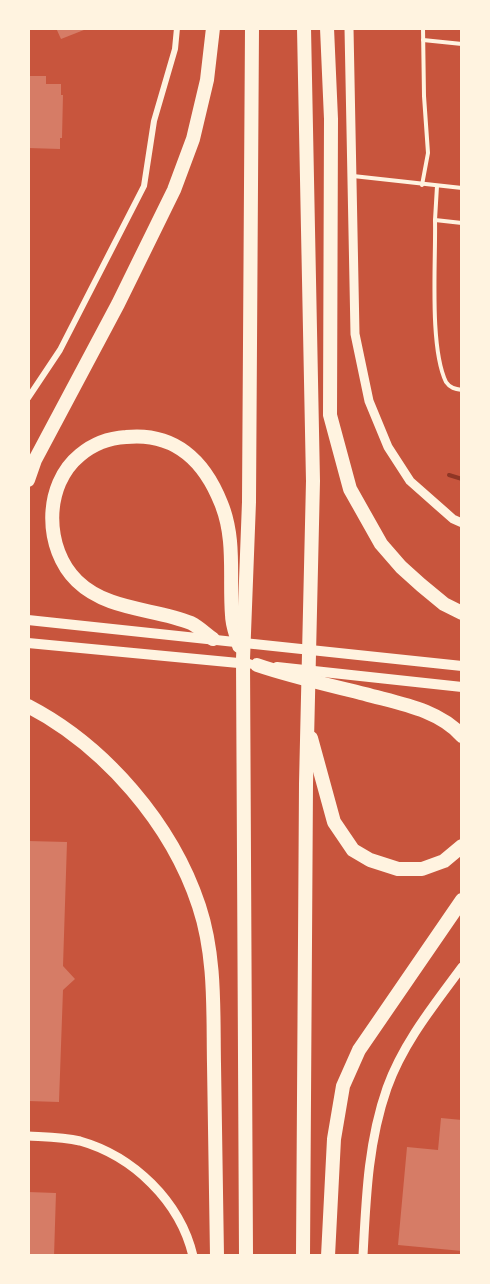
<svg xmlns="http://www.w3.org/2000/svg" width="490" height="1284" font-family="Bitter,serif">
<style>
.lines{fill:none;stroke-linecap:round;stroke-linejoin:round}
.stream{stroke:#8f3625;stroke-width:4}
.building{fill:#d67c66}
.service{stroke:#fff3e0;stroke-width:4}
.minor{stroke:#fff3e0;stroke-width:6}
.tertiary{stroke:#fff3e0;stroke-width:9}
.secondary{stroke:#fff3e0;stroke-width:10}
.motorway{stroke:#fff3e0;stroke-width:14}
</style>
<rect width="100%" height="100%" fill="#c8553d"/>
<g class="lines">
<!-- stream -->
<polyline class="stream" points="449,475 462,479"/>
</g>
<!-- building -->
<g class="building">
<polygon points="56,28 89,28 61,39"/>
<polygon points="28,76 46,76 46,84 61,84 61,95 63,95 62,138 60,138 60,149 28,148"/>
<polygon points="28,841 67,842 63,966 75,979 63,990 59,1102 28,1101"/>
<polygon points="441,1118 462,1120 462,1251 398,1245 407,1147 438,1150"/>
<polygon points="28,1192 56,1193 54,1256 28,1256"/>
</g>
<g class="lines">
<!-- service -->
<g class="service">
<polyline points="423,40 462,44"/>
<polyline points="353,176 462,188"/>
<polyline points="422,185 428,153 424,96 423,28"/>
<polyline points="437,186 435,220 462,223"/>
<path d="M 435,220 C 436,260 429,347 446,382 C 450,388 455,389 462,390"/>
</g>
<!-- minor -->
<polyline class="minor" points="28,398 60,350 144,186 154,121 175,49 177,28"/>
<!-- tertiary -->
<g class="tertiary">
<polyline points="349,28 355,334 369,401 388,447 410,481 453,519 462,523"/>
<path d="M 28,1136 C 46,1137 63,1137 80,1141 C 133,1156 180,1201 193,1256"/>
<path d="M 363,1256 C 366,1198 368,1142 387,1088 C 403,1043 434,1005 462,967"/>
</g>
<!-- secondary -->
<g class="secondary">
<polyline points="28,620 462,666"/>
<polyline points="28,643 249,664"/>
<polyline points="277,667 462,687"/>
</g>
<!-- motorway -->
<g class="motorway">
<polyline points="327,28 331,119 330,415 350,489 381,544 401,567 421,585 444,604 462,613"/>
<polyline points="28,480 35,460 118,304 174,190 193,139 207,80 213,28"/>
<path d="M 213,639 C 206,634 199,627 191,623 C 154,608 108,611 77,581 C 44,549 43,485 80,455 C 93,444 110,438 126,437 C 174,432 204,460 221,503 C 236,539 229,578 232,615 C 232,626 237,636 239,646"/>
<path d="M 257,665 C 292,677 329,685 365,694 C 397,703 438,709 462,736"/>
<path d="M 28,706 C 105,746 172,824 199,906 C 216,957 213,1012 214,1064 C 215,1128 216,1192 217,1256"/>
<polyline points="311,738 334,822 353,850 370,860 398,869 422,869 444,861 462,846"/>
<polyline points="246,1256 243,659 249,502 252,28"/>
<polyline points="303,1256 306,784 313,481 304,28"/>
<polyline points="328,1256 334,1139 343,1086 359,1050 462,900"/>
</g>
</g>
<!-- border -->
<rect width="490" height="1284" fill="none" stroke="#fff3e0" stroke-width="60"/>
</svg>
